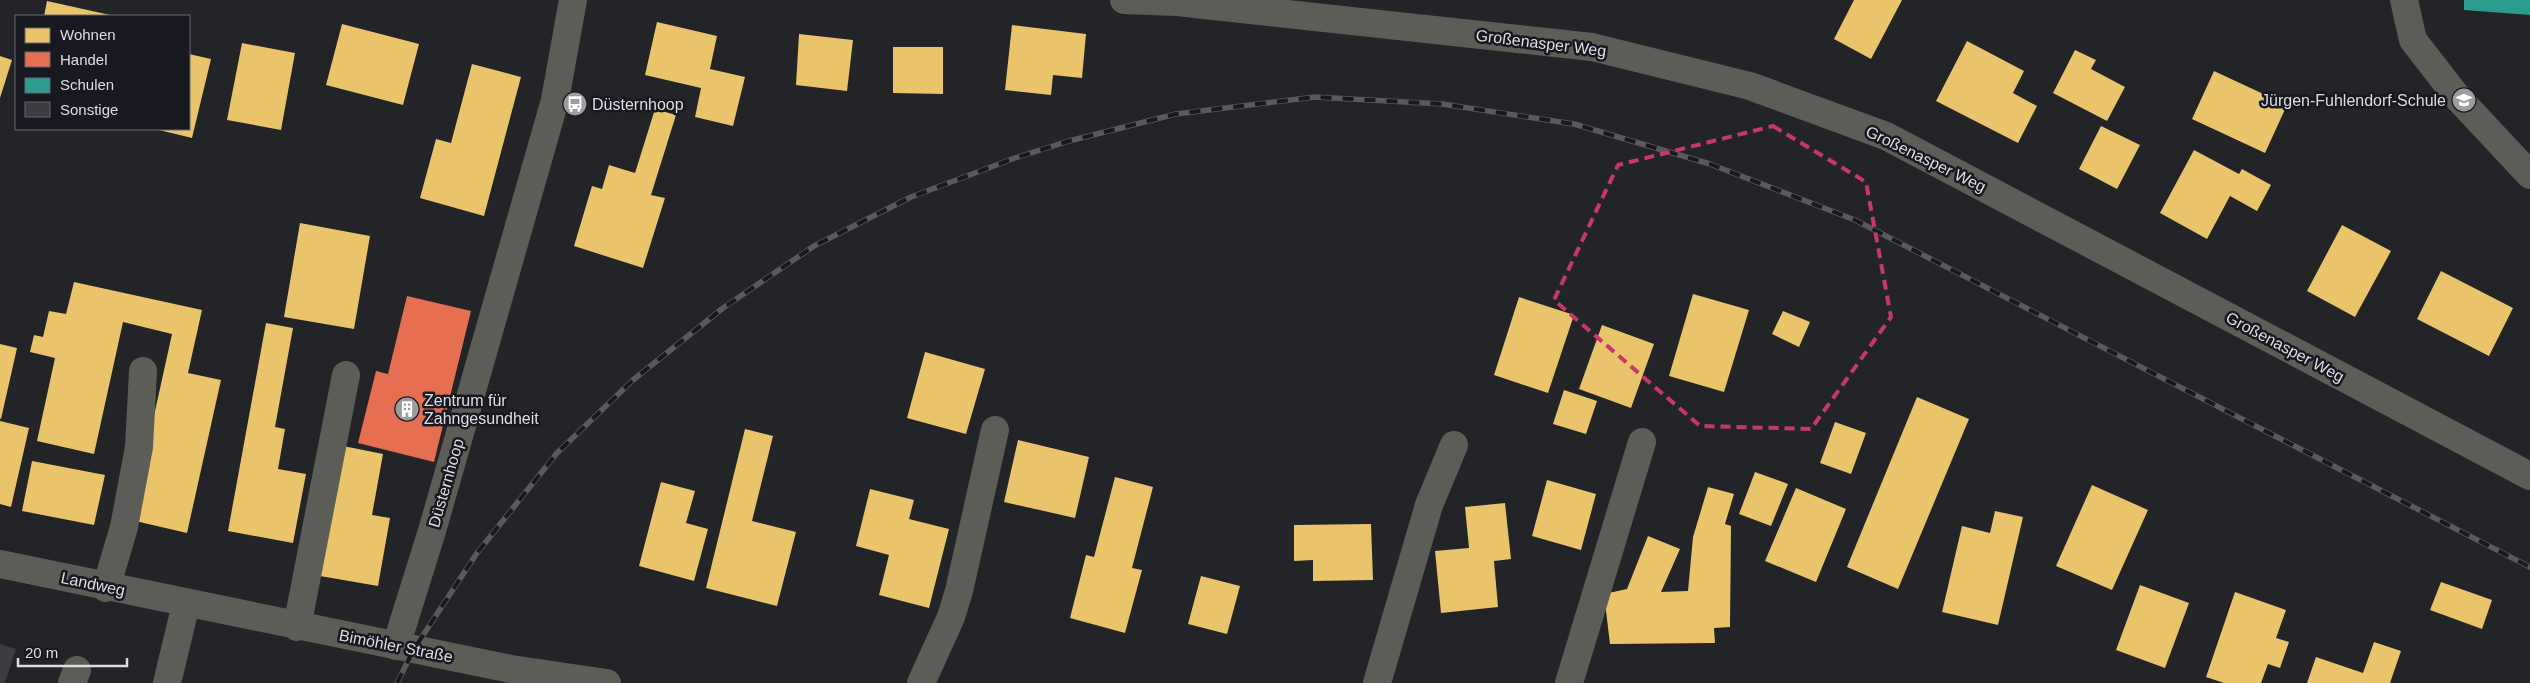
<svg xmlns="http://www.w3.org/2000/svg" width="2530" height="683" font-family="Arial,sans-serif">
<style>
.homes{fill:#e9c46a}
.shops{fill:#e76f51}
.schools{fill:#2a9d8f}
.building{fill:#3c3d40}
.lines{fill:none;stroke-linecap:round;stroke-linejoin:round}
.minor{stroke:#5d5d57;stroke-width:28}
.rail-casing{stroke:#595a59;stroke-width:5.5}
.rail{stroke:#181920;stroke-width:4;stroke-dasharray:11;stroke-linecap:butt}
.marked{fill:none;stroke:#c6366f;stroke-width:4;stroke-dasharray:10 6;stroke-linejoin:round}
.labels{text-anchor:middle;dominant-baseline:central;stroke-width:5;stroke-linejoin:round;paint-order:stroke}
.street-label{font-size:16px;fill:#dddee3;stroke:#181920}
.poi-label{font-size:16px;fill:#dddee3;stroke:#181920;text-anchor:start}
</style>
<rect width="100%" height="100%" fill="#232427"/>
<!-- homes -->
<g class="homes">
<polygon points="1854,0 1902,0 1871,59 1834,39"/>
<polygon points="47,1 110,15 110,16 44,16"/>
<polygon points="657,22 717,36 710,69 745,77 733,126 695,117 701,88 645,75"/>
<polygon points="342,24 419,44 403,105 326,85"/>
<polygon points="1012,25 1086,34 1082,78 1053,75 1051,95 1005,90"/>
<polygon points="799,34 853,40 847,91 796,85"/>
<polygon points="1967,41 2024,71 2013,93 2037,106 2018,143 1936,101"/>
<polygon points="242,43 295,53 281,130 227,120"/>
<polygon points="893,47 943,47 943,94 893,93"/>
<polygon points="2075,50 2096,60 2091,69 2125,87 2107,121 2053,93"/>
<polygon points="189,54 211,59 192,138 155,129 189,129"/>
<polygon points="0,56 12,60 0,98"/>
<polygon points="472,64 521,77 484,216 420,198 436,139 451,143"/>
<polygon points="2214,71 2287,105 2265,153 2192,119"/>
<polygon points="655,109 676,115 651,195 665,198 643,268 574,246 592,186 602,189 609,165 635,173"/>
<polygon points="2101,126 2140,145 2117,189 2079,169"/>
<polygon points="2194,150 2239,174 2242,169 2271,185 2257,211 2230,196 2207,239 2160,213"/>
<polygon points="300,223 370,236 354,329 284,317"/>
<polygon points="2342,225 2391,251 2355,317 2307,291"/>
<polygon points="2441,271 2513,308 2489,356 2417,319"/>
<polygon points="74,282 202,310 188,373 221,380 187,533 131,520 172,334 123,322 94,454 37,441 55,358 30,352 34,335 43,337 49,311 66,314"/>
<polygon points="1693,294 1749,310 1724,392 1669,376"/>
<polygon points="1519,297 1574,315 1548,393 1494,375"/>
<polygon points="1783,311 1810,322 1799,347 1772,334"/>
<polygon points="266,323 293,328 275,427 285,429 278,469 306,474 293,543 228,531"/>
<polygon points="1602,325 1654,344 1631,408 1579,389"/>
<polygon points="0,344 17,348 1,419 0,418"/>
<polygon points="925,352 985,369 966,434 907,418"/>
<polygon points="1564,390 1597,401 1586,434 1553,424"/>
<polygon points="1917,397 1969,419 1898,589 1847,567"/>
<polygon points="0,421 29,428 11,507 0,504"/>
<polygon points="1835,422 1866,433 1851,474 1820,463"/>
<polygon points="745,429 773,436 752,521 796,532 777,606 706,588"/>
<polygon points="1018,440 1089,457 1075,518 1004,502"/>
<polygon points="343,446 383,454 372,515 390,518 378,586 320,576"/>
<polygon points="32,461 105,475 94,525 22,511"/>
<polygon points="1755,472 1788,484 1771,526 1739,514"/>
<polygon points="1115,477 1153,487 1132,568 1142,570 1125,633 1070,618 1086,555 1094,557"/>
<polygon points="1547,480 1596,494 1581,550 1532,536"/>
<polygon points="661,482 695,491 686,523 708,529 694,581 639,566"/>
<polygon points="2092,485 2148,510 2112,590 2056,566"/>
<polygon points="1708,487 1734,494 1725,524 1731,526 1730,627 1714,628 1715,643 1610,644 1604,594 1627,589 1648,536 1680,549 1661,592 1688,591 1693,537"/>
<polygon points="1796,488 1846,509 1816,582 1765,561"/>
<polygon points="870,489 914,500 909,519 949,529 929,608 879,595 889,555 856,546"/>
<polygon points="1505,503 1511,559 1494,561 1498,607 1441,613 1435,551 1469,548 1465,507"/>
<polygon points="1995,511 2023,517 1998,625 1942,612 1962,526 1990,533"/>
<polygon points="1371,524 1373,580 1313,581 1313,560 1294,561 1294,525"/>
<polygon points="1201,576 1240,586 1227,634 1188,624"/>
<polygon points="2441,582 2492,600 2482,629 2430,610"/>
<polygon points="2140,585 2189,603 2165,668 2116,650"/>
<polygon points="2235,592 2286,610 2276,638 2289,642 2280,668 2268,664 2261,683 2224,683 2206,677"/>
<polygon points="2374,642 2401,651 2390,683 2307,683 2316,657 2363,673"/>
</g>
<!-- shops -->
<polygon class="shops" points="407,296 471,311 434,462 358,443 376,371 388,374"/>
<!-- schools -->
<polygon class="schools" points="2464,0 2530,0 2530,15 2464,10"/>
<!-- building -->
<polygon class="building" points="0,644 16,649 5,683 0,683"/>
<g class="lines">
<!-- minor -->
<g class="minor">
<polyline points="1124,0 1177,2 1592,47 1750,86 1886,136 2530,476"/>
<polyline points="2404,0 2413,40 2458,98 2530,175"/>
<polyline points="0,564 511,669 607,683"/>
<polyline points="106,588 124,527 139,447 143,371"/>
<polyline points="297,627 346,375"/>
<polyline points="396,646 432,531 555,100 573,0"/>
<polyline points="72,683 77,670"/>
<polyline points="167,683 186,604"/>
<polyline points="921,683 951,617 959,591 995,430"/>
<polyline points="1377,683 1429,505 1454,445"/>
<polyline points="1569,683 1642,442"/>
</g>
<defs>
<polyline id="rail" points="397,683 414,649 477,553 557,453 633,380 723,308 814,246 911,197 1015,158 1069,141 1176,114 1315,97 1442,104 1574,124 1710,164 1855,220 2530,567"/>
</defs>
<!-- rail casing -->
<use href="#rail" class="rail-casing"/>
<!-- rail -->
<use href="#rail" class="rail"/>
</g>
<!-- marked area -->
<path class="marked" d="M 1773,126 L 1866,182 L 1891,317 L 1811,429 L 1700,426 L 1554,300 L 1618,165 Z"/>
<!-- icons -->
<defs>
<symbol id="school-disc" viewBox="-11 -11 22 22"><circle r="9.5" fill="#9c9da1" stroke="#181920"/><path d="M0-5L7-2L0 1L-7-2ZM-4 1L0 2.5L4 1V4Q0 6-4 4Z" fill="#fff"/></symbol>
<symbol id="bus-disc" viewBox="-11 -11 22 22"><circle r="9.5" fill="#9c9da1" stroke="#181920"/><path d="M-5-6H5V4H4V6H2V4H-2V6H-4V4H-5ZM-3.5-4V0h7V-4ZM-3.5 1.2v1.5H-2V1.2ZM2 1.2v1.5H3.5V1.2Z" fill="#fff"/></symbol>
<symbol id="building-disc" viewBox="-11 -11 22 22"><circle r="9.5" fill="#9c9da1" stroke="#181920"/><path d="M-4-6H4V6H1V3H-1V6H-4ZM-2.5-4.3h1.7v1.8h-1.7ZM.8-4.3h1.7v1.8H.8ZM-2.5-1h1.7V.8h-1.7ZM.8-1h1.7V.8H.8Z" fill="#fff"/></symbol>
</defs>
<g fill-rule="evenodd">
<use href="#school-disc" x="2450" y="86" width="28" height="28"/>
<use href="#bus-disc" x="561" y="90" width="28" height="28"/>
<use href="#building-disc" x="393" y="395" width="28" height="28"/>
</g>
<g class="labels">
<!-- street labels -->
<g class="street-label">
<text transform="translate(1541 43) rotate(7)">Großenasper Weg</text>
<text transform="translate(1926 159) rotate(26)">Großenasper Weg</text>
<text transform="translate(2285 347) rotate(28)">Großenasper Weg</text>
<text transform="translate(446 483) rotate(-74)">Düsternhoop</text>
<text transform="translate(93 584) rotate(12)">Landweg</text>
<text transform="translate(396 646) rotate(11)">Bimöhler Straße</text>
</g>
<!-- poi labels -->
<g class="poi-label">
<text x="2446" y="100" text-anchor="end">Jürgen-Fuhlendorf-Schule</text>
<text x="592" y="104">Düsternhoop</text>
<text x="424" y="400">Zentrum für<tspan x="424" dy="18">Zahngesundheit</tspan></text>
</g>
</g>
<!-- legend -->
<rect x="15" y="15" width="175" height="115" fill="#181920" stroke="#67686e"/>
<rect x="25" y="28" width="25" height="15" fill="#e9c46a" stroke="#67686e"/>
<text x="60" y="40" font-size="15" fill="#dddee3">Wohnen</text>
<rect x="25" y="52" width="25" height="15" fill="#e76f51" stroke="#67686e"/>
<text x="60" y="65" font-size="15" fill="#dddee3">Handel</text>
<rect x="25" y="78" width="25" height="15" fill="#2a9d8f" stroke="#67686e"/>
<text x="60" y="90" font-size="15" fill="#dddee3">Schulen</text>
<rect x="25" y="102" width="25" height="15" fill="#3c3d40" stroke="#67686e"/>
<text x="60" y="115" font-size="15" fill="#dddee3">Sonstige</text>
<!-- scale -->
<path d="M18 658v8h109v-8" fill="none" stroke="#dddee3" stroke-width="2.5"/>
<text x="25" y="658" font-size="15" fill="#dddee3" stroke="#181920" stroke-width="4" paint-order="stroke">20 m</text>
</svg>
